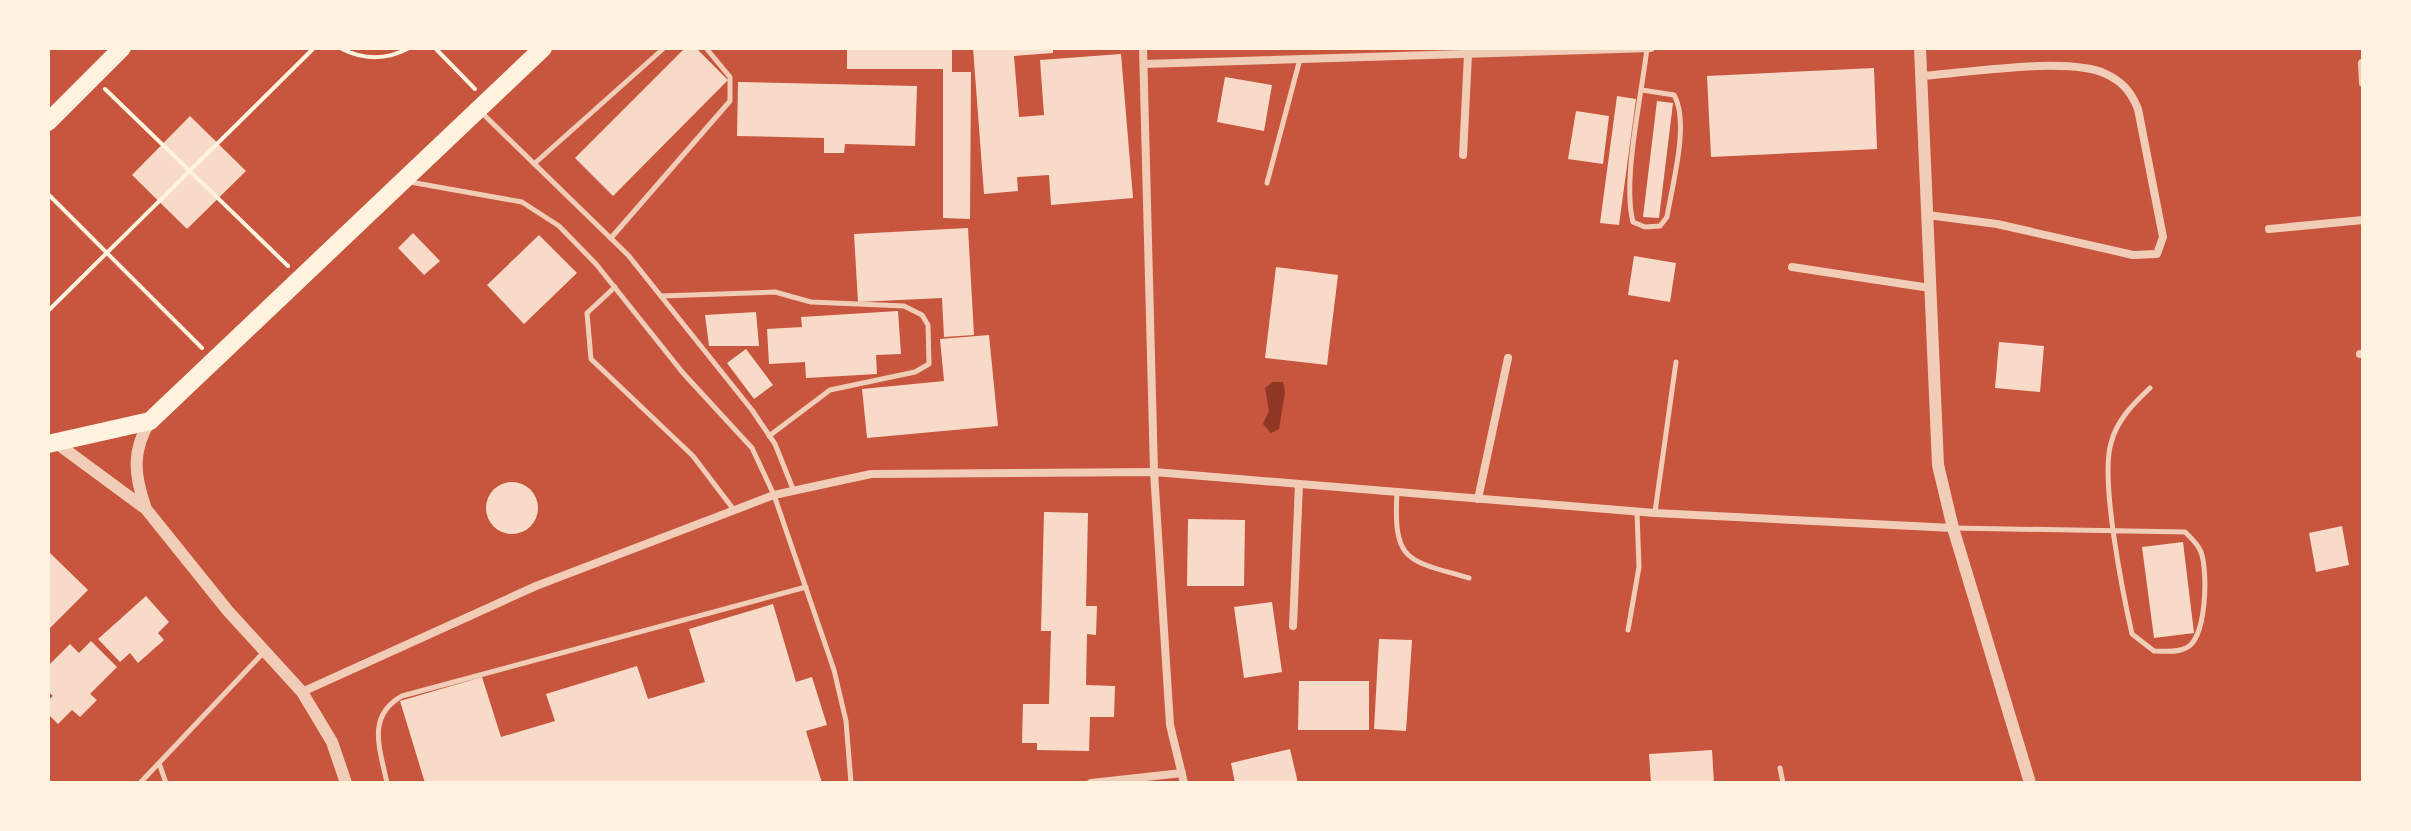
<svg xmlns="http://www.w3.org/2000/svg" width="2411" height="831" font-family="Inter,sans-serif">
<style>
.water{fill:#8f3625}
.building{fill:#f7dbc8}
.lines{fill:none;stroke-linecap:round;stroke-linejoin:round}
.path{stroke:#fff3e0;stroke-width:4}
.service{stroke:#f1ccb7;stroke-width:5}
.minor{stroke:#f1ccb7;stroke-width:8}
.tertiary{stroke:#f1ccb7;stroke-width:12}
.trunk{stroke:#fff3e0;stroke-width:18}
</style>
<rect width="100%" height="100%" fill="#c8553d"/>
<!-- water -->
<polygon class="water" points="1273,382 1283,382 1285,392 1279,429 1271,433 1263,424 1269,411 1265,388"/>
<!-- building -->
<g class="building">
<polygon points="685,48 696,48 728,80 613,196 575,158"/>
<polygon points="847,48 952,48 952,72 971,72 970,219 943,218 943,69 847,69"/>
<polygon points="973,48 1053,48 1053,53 1014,56 1019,117 1044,115 1040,60 1121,54 1133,198 1051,205 1049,175 1017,177 1018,191 984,194"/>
<polygon points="1874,68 1877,149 1711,157 1707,76"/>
<polygon points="1225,77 1272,85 1264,131 1217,122"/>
<polygon points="738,82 917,86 915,146 845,144 844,153 824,153 824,138 737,136"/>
<polygon points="1617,96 1636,99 1619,225 1600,223"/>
<polygon points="1657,101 1673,103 1659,218 1643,217"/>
<polygon points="1576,111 1609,116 1603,164 1568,159"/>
<polygon points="190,116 246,171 187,229 132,175"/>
<polygon points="968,228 974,335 944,337 942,298 858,302 854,234"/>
<polygon points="413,233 440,261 424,275 398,248"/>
<polygon points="539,235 577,273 524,324 487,285"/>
<polygon points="1634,256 1676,263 1670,302 1628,295"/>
<polygon points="1276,267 1338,275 1327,365 1265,358"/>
<polygon points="898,311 901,354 876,355 877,374 806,378 805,362 769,364 767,329 802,327 801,317"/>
<polygon points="756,312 759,346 709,346 705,315"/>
<polygon points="989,335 998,426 867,438 862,389 944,381 940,339"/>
<polygon points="1999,342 2044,346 2040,392 1995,388"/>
<polygon points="746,349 773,385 754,399 727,363"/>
<circle cx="512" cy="508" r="26"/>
<polygon points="1044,512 1088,513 1086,606 1097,606 1096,635 1087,634 1086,685 1115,686 1114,717 1090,717 1089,751 1037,750 1037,743 1022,743 1023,704 1049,704 1051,631 1041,631"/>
<polygon points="1188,519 1245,520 1244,586 1187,586"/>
<polygon points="2342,526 2349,565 2316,572 2309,533"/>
<polygon points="2183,542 2194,633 2154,638 2142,547"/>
<polygon points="48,551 88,590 48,630"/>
<polygon points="146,596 169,622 158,633 164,640 138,663 130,653 120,662 98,639"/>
<polygon points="1272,602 1282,672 1244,678 1234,607"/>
<polygon points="773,604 796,682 812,677 827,725 806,731 822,783 425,783 400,701 482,677 501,737 555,721 546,694 637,666 648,699 705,682 689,629"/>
<polygon points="1379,639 1412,640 1406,731 1374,729"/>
<polygon points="91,641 117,667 90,694 97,700 80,717 72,710 58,724 48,714 48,700 53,696 48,691 48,666 70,644 79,653"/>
<polygon points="1299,681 1369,681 1369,730 1298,730"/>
<polygon points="1290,749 1298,783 1235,783 1231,763"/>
<polygon points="1712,750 1714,783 1651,783 1649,754"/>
</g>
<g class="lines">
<!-- path -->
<g class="path">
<path d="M 340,48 C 363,60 387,60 409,48"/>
<polyline points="435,48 475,89"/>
<polyline points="105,89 288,266"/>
<polyline points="48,194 202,348"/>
<polyline points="48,311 314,48"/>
</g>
<!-- service -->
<g class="service">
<path d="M 1642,90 L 1674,95 C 1690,123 1672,185 1667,217 L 1660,226 L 1645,227 L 1633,222 C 1622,180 1642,94 1647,48"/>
<polyline points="480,111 628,255 752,410 775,444 793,489"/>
<polyline points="534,164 664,48"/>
<polyline points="410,182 522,202 559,226 596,264 683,373 752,448 774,495 834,670 846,721 851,783"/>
<polyline points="1267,183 1300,59"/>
<polyline points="611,238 730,101 730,77 706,48"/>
<polyline points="615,287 587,313 591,359 693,456 734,510"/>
<polyline points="661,296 775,292 811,302 904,306 922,315 928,325 929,364 915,372 830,390 769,436"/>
<path d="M 1397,492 C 1393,563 1407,560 1469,578"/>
<polyline points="1655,512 1676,362"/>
<path d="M 1953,528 L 2185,532 C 2191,538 2198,544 2201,552 C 2208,571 2207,639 2186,648 C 2176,653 2164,651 2154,651 L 2132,634 C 2123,594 2100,480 2111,443 C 2117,420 2133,404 2150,388"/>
<polyline points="1628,630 1639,567 1637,512"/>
<polyline points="159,763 166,783"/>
<polyline points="1780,768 1783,783"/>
<polyline points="140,783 263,653"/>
<path d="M 387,783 C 380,749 366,716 402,696 L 806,587"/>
</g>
<!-- minor -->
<g class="minor">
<polyline points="1143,48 1154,472 1170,725 1184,783"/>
<polyline points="2362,63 2363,83"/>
<polyline points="1144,64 1651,48"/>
<path d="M 1922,76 C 1966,73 2068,56 2106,74 C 2123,82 2131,92 2138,109 L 2163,237 L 2157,254 L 2133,255 L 1997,224 L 1927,215"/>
<polyline points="1463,155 1468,54"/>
<polyline points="2269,229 2363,220"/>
<polyline points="1792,267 1930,288"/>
<polyline points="2360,354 2363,354"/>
<polyline points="1478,499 1508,358"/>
<polyline points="1293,626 1299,484"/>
<polyline points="302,692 536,586 774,495 871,474 1154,472 1655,513 1953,528"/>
<polyline points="1091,783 1182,773"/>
</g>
<!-- tertiary -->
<g class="tertiary">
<polyline points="1920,48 1938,465 1953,528 2030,783"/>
<polyline points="55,442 146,509 228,611 302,692 332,742 346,783"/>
<path d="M 145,506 C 134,474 132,450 150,421"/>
</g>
<!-- trunk -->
<g class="trunk">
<polyline points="48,122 122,48"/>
<polyline points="48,444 150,421 543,48"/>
</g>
</g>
<!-- border -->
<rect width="2411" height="831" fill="none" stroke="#fff3e0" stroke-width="100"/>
</svg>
